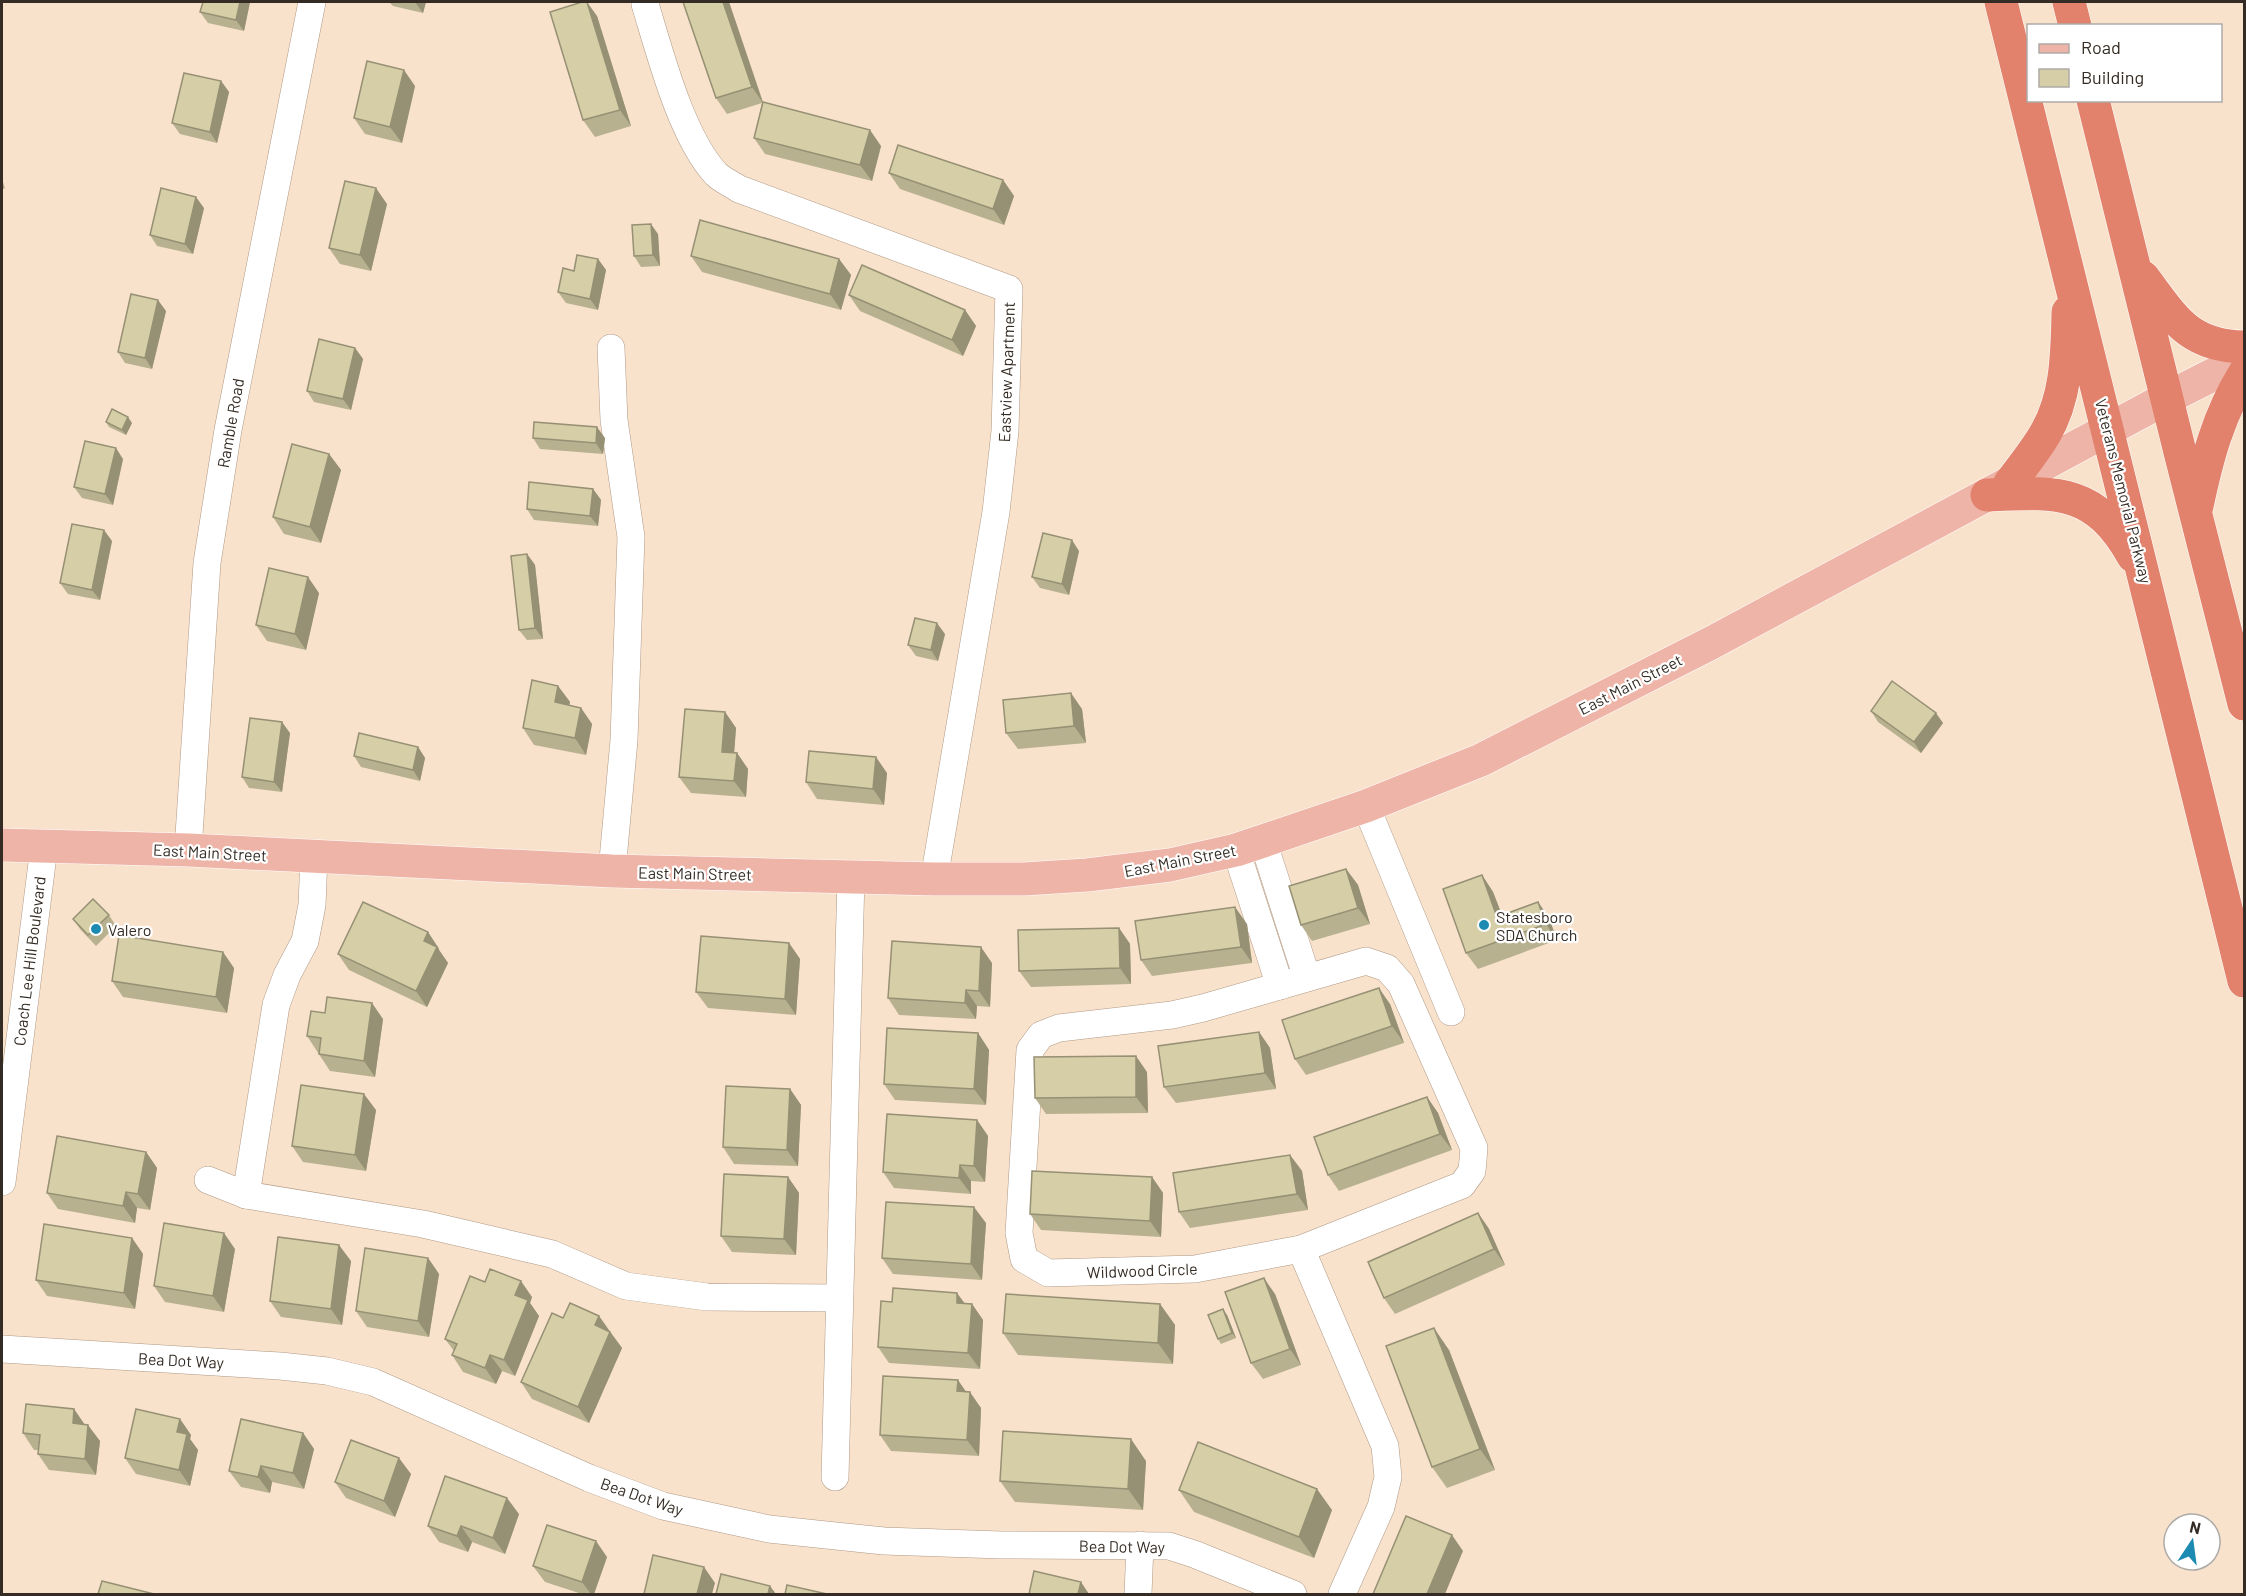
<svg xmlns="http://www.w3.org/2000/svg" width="2246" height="1596" font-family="Barlow,sans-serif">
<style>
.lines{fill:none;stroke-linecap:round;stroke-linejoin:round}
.minor-casing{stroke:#af9985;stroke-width:28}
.major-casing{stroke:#fff;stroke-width:34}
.highway-casing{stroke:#fff;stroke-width:34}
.minor{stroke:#fff;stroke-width:27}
.major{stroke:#eeb4a7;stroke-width:33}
.highway{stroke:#e2826d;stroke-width:33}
.wall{fill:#b8b18f}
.shaded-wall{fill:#969074}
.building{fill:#d6cea6;stroke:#969074;stroke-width:1.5}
.poi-dot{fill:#1d8ab1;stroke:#fff;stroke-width:2}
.labels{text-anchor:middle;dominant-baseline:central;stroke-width:4.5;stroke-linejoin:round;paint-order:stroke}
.street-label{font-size:16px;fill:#342c24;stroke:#fff}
.poi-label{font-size:16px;fill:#342c24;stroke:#fff;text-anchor:start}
</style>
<rect width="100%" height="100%" fill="#f9e2cc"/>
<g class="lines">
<defs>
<g id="minor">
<path d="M 645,4 C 660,53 681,136 716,174 C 722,180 732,184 739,189 L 1009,289 L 1005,431 L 996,512 L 934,879"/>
<polyline points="611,348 614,420 631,537 624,740 612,871"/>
<polyline points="1366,806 1451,1012"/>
<polyline points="1263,841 1307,978"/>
<polyline points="188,850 207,563 228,430 312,2"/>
<polyline points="1236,850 1280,986"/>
<polygon points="1366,961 1387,968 1401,984 1474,1148 1472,1171 1462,1185 1301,1249 1195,1269 1048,1273 1024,1259 1019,1233 1030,1050 1041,1035 1059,1028 1172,1015 1203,1008"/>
<polyline points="208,1180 246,1195 423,1224 552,1254 626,1286 707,1297 839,1298"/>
<polyline points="2,1182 44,847"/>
<polyline points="246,1195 276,1005 287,975 305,941 312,905 314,857"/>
<polyline points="1301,1249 1385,1446 1388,1477 1381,1507 1342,1594"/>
<polyline points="2,1349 280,1366 327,1371 373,1382 589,1478 663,1506 769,1529 884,1541 1001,1545 1169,1546 1194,1554 1293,1594"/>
<polyline points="835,1477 851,877"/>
<polyline points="1138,1594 1140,1545"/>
</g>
<polyline id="major" points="2,845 188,850 612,871 934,879 1024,879 1087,875 1170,865 1236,850 1263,841 1366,806 1481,760 1713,642 2167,398 2244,359"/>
<g id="highway">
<polyline points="2001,2 2244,981"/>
<polyline points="2069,2 2075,26"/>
<polyline points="2093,100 2181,456 2244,704"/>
<path d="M 2143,277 C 2174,318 2188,346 2244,347"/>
<path d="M 2010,483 C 2022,467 2035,451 2045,434 C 2067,397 2067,353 2068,312"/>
<path d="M 1987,495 C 2057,492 2095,488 2133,556"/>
<path d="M 2197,506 C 2207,459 2218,416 2244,374"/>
</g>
</defs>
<!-- minor casing -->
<use href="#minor" class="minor-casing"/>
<!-- major casing -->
<use href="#major" class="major-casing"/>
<!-- highway casing -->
<use href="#highway" class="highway-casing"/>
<!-- minor -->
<use href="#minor" class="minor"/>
<!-- major -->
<use href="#major" class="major"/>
<!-- highway -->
<use href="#highway" class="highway"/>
</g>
<!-- wall -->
<g class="wall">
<polygon points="203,2 250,2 244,31 208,23 200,12"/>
<polygon points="389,2 426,2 423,13 393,6"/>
<polygon points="683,2 729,2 763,102 881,146 872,181 765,154 754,138 762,103 727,114 716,98"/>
<polygon points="597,16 631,126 595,137 583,120"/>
<polygon points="221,81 229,92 217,143 180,134 172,123"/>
<polygon points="415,86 402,143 365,134 354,118"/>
<polygon points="889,173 1003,180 1014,196 1004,225 900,189"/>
<polygon points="2,179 5,188 2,190"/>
<polygon points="387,204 371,271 340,264 329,248"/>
<polygon points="204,208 193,254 157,246 150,235"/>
<polygon points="658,234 660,266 641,267 634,256"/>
<polygon points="691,256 839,259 851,275 841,310 702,272"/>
<polygon points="598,259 606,270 598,310 566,303 558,292 574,271"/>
<polygon points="849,295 965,310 976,326 963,356 860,311"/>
<polygon points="166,311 152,369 125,363 118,352"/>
<polygon points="355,348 363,359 351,410 314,402 307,391"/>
<polygon points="106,422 132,423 126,435 109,427"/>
<polygon points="533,438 605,438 603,454 540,449"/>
<polygon points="329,454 341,470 321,543 284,534 273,517"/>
<polygon points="123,459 113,505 82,498 74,487"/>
<polygon points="593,489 601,500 598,526 534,520 527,509"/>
<polygon points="112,541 100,600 68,594 60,583"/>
<polygon points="1079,551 1069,595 1040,588 1032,577"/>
<polygon points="527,554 535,565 543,639 527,640 519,630"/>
<polygon points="319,593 306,650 267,641 256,625"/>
<polygon points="945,634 938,661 916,656 908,645"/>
<polygon points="558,686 570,702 569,705 581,708 592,724 586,755 534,745 523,728"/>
<polygon points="1082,709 1086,743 1018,749 1006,733"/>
<polygon points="1871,711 1943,723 1921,753 1878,722"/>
<polygon points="725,712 736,728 734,753 737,753 748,769 746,797 691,793 679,777"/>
<polygon points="290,733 282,792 249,788 242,777"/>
<polygon points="418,747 425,758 420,781 361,767 354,756"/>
<polygon points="887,773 884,805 817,799 806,782"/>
<polygon points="1346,869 1358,885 1370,924 1312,941 1301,925"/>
<polygon points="1482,875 1493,892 1502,915 1538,902 1549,918 1557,940 1478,969 1466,953"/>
<polygon points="109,915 116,926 96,946 80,929 73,919"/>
<polygon points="1247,924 1252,963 1152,976 1141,960"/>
<polygon points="1119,928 1130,944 1131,984 1031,987 1019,971"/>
<polygon points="428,932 439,949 439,950 448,963 427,1007 349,970 338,954"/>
<polygon points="789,943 800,959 796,1015 708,1008 696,992"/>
<polygon points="992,963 990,1007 977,1006 976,1019 899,1015 888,998"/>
<polygon points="234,968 227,1013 123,997 112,981"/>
<polygon points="1390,1004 1404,1043 1306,1075 1295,1059"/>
<polygon points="325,1013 383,1019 375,1077 330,1071 307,1036"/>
<polygon points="1259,1032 1270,1048 1276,1089 1176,1103 1164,1087"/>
<polygon points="978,1033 989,1050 986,1105 895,1100 884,1084"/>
<polygon points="1147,1072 1148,1113 1046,1114 1035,1098"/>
<polygon points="790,1089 801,1105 798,1166 734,1164 723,1147"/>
<polygon points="1427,1097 1438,1113 1452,1150 1339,1191 1328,1175"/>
<polygon points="376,1110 366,1171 303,1162 292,1146"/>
<polygon points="977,1120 988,1136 985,1182 971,1181 971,1194 894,1188 883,1172"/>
<polygon points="146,1152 157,1168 150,1210 137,1208 135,1223 58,1209 47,1193"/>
<polygon points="1290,1155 1302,1171 1308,1210 1190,1228 1179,1212"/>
<polygon points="788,1177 799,1193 796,1255 732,1252 721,1236"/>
<polygon points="1152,1177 1163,1193 1161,1237 1041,1230 1030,1214"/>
<polygon points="1478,1213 1489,1229 1505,1265 1395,1314 1384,1298"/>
<polygon points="986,1223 982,1280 893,1274 882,1258"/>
<polygon points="132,1238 143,1254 135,1309 47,1296 36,1280"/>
<polygon points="235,1249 224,1312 165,1302 154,1286"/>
<polygon points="428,1258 439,1274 429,1337 367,1327 356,1311"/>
<polygon points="351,1261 342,1325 281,1317 270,1301"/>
<polygon points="485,1282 532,1297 530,1303 539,1316 515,1376 502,1371 496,1384 463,1372 452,1355 454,1351 445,1339"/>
<polygon points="1275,1294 1301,1365 1263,1379 1251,1363"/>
<polygon points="892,1302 972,1304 983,1320 980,1369 889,1363 878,1347"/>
<polygon points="1160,1304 1175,1325 1173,1364 1018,1355 1003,1333"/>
<polygon points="1227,1315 1236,1338 1221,1344 1218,1339"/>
<polygon points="599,1316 622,1348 589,1423 532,1399 521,1382 563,1318"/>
<polygon points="1449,1350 1495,1470 1447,1488 1432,1467"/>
<polygon points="966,1392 981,1408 979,1456 891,1451 880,1435"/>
<polygon points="74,1409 84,1424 100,1441 96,1475 49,1470 38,1454 38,1450 34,1450 23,1433"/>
<polygon points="180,1419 191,1435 190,1439 198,1450 190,1486 136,1474 125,1458"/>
<polygon points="303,1433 314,1449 304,1489 272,1482 270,1493 241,1487 229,1471"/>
<polygon points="1146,1461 1143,1510 1015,1502 1000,1481"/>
<polygon points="411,1474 395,1517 346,1498 335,1482"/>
<polygon points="1179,1490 1332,1510 1314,1558 1194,1512"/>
<polygon points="519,1514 505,1554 472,1542 468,1552 439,1542 428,1526"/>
<polygon points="607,1557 594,1594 582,1594 545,1582 533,1566"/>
</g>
<!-- shaded-wall -->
<g class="shaded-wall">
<polygon points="240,2 250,2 244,31 236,20"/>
<polygon points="415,2 426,2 423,13"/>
<polygon points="587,2 597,16 631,126 620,110"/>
<polygon points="723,2 729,2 763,103 752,87"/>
<polygon points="404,70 415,86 402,143 390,127"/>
<polygon points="221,81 229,92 217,143 210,132"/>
<polygon points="870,130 881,146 872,181 860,165"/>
<polygon points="1003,180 1014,196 1004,225 993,209"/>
<polygon points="376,188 387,204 371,271 360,255"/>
<polygon points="196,197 204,208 193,254 185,244"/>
<polygon points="651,224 658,234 660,266 653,255"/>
<polygon points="598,259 606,270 598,310 590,299"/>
<polygon points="839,259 851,275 841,310 830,294"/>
<polygon points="158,300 166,311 152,369 145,358"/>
<polygon points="965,310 976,326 963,356 952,340"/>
<polygon points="355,348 363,359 351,410 343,399"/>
<polygon points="128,417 132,423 126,435 122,430"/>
<polygon points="597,427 605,438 603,454 596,443"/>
<polygon points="116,448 123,459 113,505 105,494"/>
<polygon points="329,454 341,470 321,543 310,527"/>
<polygon points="593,489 601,500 598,526 590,516"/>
<polygon points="104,530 112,541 100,600 92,590"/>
<polygon points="1072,540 1079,551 1069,595 1062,584"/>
<polygon points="527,554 535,565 543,639 535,628"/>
<polygon points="308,577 319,593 306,650 295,634"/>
<polygon points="937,623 945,634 938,661 931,650"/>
<polygon points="558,686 570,702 566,718 555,702"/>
<polygon points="1071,693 1082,709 1086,743 1074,726"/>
<polygon points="581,708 592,724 586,755 575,738"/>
<polygon points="725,712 736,728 733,768 722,752"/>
<polygon points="1936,713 1943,723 1921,753 1914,742"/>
<polygon points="282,722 290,733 282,792 274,782"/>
<polygon points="418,747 425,758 420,781 413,770"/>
<polygon points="737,753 748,769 746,797 734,781"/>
<polygon points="876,757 887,773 884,805 873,789"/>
<polygon points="1346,869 1358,885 1370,924 1358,908"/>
<polygon points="1482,875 1493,892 1509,933 1497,917"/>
<polygon points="1538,902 1549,918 1557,940 1546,924"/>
<polygon points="1235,907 1247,924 1252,963 1241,947"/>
<polygon points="1119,928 1130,944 1131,984 1120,968"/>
<polygon points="428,932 439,949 439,950 448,963 427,1007 416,991 424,941"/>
<polygon points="789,943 800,959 796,1015 785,999"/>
<polygon points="981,947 992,963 990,1007 979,991"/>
<polygon points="223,952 234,968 227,1013 216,997"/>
<polygon points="1379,988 1390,1004 1404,1043 1392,1026"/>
<polygon points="966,990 977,1006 976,1019 965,1003"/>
<polygon points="372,1003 383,1019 375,1077 364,1061"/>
<polygon points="1259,1032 1270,1048 1276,1089 1265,1073"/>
<polygon points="978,1033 989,1050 986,1105 974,1089"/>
<polygon points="1136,1056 1147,1072 1148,1113 1136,1097"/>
<polygon points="790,1089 801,1105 798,1166 787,1150"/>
<polygon points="364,1094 376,1110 366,1171 355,1155"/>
<polygon points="1427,1097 1438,1113 1452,1150 1440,1134"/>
<polygon points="977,1120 988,1136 985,1182 974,1166"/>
<polygon points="146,1152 157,1168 150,1210 138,1194"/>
<polygon points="1290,1155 1302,1171 1308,1210 1297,1194"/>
<polygon points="960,1165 971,1181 971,1194 959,1178"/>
<polygon points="788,1177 799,1193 796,1255 784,1239"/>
<polygon points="1152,1177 1163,1193 1161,1237 1150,1221"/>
<polygon points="126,1192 137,1208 135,1223 123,1206"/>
<polygon points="974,1207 986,1223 982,1280 971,1264"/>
<polygon points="1478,1213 1489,1229 1505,1265 1494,1249"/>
<polygon points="224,1233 235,1249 224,1312 213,1296"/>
<polygon points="132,1238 143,1254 135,1309 124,1293"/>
<polygon points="339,1245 351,1261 342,1325 331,1309"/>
<polygon points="428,1258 439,1274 429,1337 418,1321"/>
<polygon points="1264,1278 1275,1294 1301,1365 1290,1349"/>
<polygon points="521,1281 532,1297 530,1303 539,1316 515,1376 504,1360 515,1295"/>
<polygon points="957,1293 969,1309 957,1303"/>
<polygon points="972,1304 983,1320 980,1369 968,1353"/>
<polygon points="1160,1304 1175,1325 1173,1364 1158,1343"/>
<polygon points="1223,1309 1227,1315 1236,1338 1232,1333"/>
<polygon points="599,1316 610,1332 595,1325"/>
<polygon points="1434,1328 1449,1350 1495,1470 1480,1449"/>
<polygon points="610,1332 622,1348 589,1423 578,1407"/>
<polygon points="490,1355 502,1371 496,1384 485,1368"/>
<polygon points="958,1380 969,1396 957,1391"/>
<polygon points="970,1392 981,1408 979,1456 967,1440"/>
<polygon points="74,1409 85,1425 73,1423"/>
<polygon points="180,1419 191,1435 190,1439 198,1450 190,1486 179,1470 177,1432"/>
<polygon points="88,1425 100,1441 96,1475 85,1459"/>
<polygon points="303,1433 314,1449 304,1489 293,1473"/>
<polygon points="1131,1439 1146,1461 1143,1510 1128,1489"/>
<polygon points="399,1458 411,1474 395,1517 384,1501"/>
<polygon points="261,1466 272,1482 270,1493 258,1477"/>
<polygon points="1317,1489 1332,1510 1314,1558 1299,1537"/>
<polygon points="507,1498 519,1514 505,1554 493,1538"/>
<polygon points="461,1526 472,1542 468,1552 457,1536"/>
<polygon points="1452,1535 1463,1551 1445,1594 1427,1594"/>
<polygon points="596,1541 607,1557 594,1594 591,1594 582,1582"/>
<polygon points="704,1567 715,1583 712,1594 697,1594"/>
<polygon points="1081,1582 1089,1594 1078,1594"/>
<polygon points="770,1586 776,1594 768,1594"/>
</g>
<!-- building -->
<g class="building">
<polygon points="203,2 240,2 236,20 200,12"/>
<polygon points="582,2 587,2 620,110 583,120 550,12"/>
<polygon points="683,2 723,2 752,87 716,98"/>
<polygon points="367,61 404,70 390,127 354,118"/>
<polygon points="184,73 221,81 210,132 172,123"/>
<polygon points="763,102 870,130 860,165 754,138"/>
<polygon points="898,145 1003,180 993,209 889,173"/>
<polygon points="345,181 376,188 360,255 329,248"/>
<polygon points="161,188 196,197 185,244 150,235"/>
<polygon points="700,220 839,259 830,294 691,256"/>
<polygon points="651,224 653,255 634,256 632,225"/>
<polygon points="577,255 598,259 590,299 558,292 563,268 574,271"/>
<polygon points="862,265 965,310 952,340 849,295"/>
<polygon points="131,294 158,300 145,358 118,352"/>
<polygon points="319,339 355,348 343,399 307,391"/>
<polygon points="112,409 128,417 122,430 106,422"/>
<polygon points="534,422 597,427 596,443 533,438"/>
<polygon points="85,441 116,448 105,494 74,487"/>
<polygon points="292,444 329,454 310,527 273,517"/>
<polygon points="529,482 593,489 590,516 527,509"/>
<polygon points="72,524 104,530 92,590 60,583"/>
<polygon points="1043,533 1072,540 1062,584 1032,577"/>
<polygon points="527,554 535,628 519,630 511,556"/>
<polygon points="269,568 308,577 295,634 256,625"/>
<polygon points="915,618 937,623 931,650 908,645"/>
<polygon points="532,680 558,686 555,702 581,708 575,738 523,728"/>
<polygon points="1892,681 1936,713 1914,742 1871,711"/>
<polygon points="1071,693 1074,726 1006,733 1003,700"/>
<polygon points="685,709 725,712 722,752 737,753 734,781 679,777"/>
<polygon points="250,718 282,722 274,782 242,777"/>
<polygon points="359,733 418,747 413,770 354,756"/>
<polygon points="809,751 876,757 873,789 806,782"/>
<polygon points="1346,869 1358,908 1301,925 1289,886"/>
<polygon points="1482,875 1497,917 1538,902 1546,924 1466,953 1443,889"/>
<polygon points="93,899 109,915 88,935 73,919"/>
<polygon points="363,902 428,932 424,941 437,947 416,991 338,954"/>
<polygon points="1235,907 1241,947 1141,960 1135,921"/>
<polygon points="1119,928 1120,968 1019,971 1018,930"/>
<polygon points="119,935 223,952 216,997 112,981"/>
<polygon points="701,936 789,943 785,999 696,992"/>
<polygon points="892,941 981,947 979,991 966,990 965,1003 888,998"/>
<polygon points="1379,988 1392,1026 1295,1059 1282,1020"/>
<polygon points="327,997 372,1003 364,1061 319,1054 321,1038 307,1036 311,1011 325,1013"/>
<polygon points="887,1028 978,1033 974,1089 884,1084"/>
<polygon points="1259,1032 1265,1073 1164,1087 1158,1046"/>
<polygon points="1136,1056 1136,1097 1035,1098 1034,1057"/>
<polygon points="301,1085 364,1094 355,1155 292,1146"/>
<polygon points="726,1086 790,1089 787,1150 723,1147"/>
<polygon points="1427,1097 1440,1134 1328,1175 1314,1137"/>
<polygon points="887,1114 977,1120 974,1166 960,1165 959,1178 883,1172"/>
<polygon points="57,1136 146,1152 138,1194 126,1192 123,1206 47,1193"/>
<polygon points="1290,1155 1297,1194 1179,1212 1173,1173"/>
<polygon points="1032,1171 1152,1177 1150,1221 1030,1214"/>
<polygon points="724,1174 788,1177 784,1239 721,1236"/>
<polygon points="886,1202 974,1207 971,1264 882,1258"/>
<polygon points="1478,1213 1494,1249 1384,1298 1368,1262"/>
<polygon points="164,1223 224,1233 213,1296 154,1286"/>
<polygon points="44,1224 132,1238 124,1293 36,1280"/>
<polygon points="278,1237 339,1245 331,1309 270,1301"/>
<polygon points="365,1248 428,1258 418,1321 356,1311"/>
<polygon points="490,1269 521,1281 515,1295 528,1300 504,1360 490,1355 485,1368 452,1355 457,1344 445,1339 470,1276 485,1282"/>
<polygon points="1264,1278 1290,1349 1251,1363 1225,1292"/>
<polygon points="893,1288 957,1293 957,1303 972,1304 968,1353 878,1347 881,1301 892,1302"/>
<polygon points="1006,1294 1160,1304 1158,1343 1003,1333"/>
<polygon points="570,1303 599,1316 595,1325 610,1332 578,1407 521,1382 552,1313 563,1318"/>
<polygon points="1223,1309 1232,1333 1218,1339 1208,1315"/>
<polygon points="1434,1328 1480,1449 1432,1467 1386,1346"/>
<polygon points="883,1376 958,1380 957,1391 970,1392 967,1440 880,1435"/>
<polygon points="26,1404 74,1409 73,1423 88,1425 85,1459 38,1454 40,1435 23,1433"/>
<polygon points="136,1409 180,1419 177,1432 187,1434 179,1470 125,1458"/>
<polygon points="241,1419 303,1433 293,1473 261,1466 258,1477 229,1471"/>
<polygon points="1003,1431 1131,1439 1128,1489 1000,1481"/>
<polygon points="351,1440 399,1458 384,1501 335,1482"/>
<polygon points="1198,1442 1317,1489 1299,1537 1179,1490"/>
<polygon points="445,1476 507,1498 493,1538 461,1526 457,1536 428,1526"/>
<polygon points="1406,1516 1452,1535 1427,1594 1373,1594"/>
<polygon points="547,1525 596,1541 582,1582 533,1566"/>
<polygon points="653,1555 704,1567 697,1594 644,1594"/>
<polygon points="1034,1571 1081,1582 1078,1594 1029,1594"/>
<polygon points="721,1574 770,1586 768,1594 716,1594"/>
<polygon points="102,1581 154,1594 98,1594"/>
<polygon points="787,1585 827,1594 785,1594"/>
</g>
<!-- markers -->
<g class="poi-dot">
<circle cx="1484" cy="925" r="6"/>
<circle cx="96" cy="929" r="6"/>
</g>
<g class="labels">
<!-- street labels -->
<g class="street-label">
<text transform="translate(1006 372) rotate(-88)">Eastview Apartment</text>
<text transform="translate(230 423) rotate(-80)">Ramble Road</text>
<text transform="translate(2124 491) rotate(76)">Veterans Memorial Parkway</text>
<text transform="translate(1630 684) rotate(-27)">East Main Street</text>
<text transform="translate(210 852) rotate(3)">East Main Street</text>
<text transform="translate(1180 860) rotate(-11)">East Main Street</text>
<text transform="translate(695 873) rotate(1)">East Main Street</text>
<text transform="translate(29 961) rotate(-83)">Coach Lee Hill Boulevard</text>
<text transform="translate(1142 1270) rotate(-2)">Wildwood Circle</text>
<text transform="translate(181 1360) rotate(3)">Bea Dot Way</text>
<text transform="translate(642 1496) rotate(19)">Bea Dot Way</text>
<text transform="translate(1122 1546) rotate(1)">Bea Dot Way</text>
</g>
<!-- poi labels -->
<g class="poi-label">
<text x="1496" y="916">Statesboro<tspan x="1496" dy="18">SDA Church</tspan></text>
<text x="108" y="929">Valero</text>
</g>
</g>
<!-- border -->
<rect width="2246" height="1596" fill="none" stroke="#342c24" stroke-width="6"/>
<!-- legend -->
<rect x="2027" y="24" width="195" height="78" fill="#ffffff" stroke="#aeaba7" stroke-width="1.5"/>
<rect x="2039" y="44" width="30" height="9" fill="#eeb4a7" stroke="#aeaba7" stroke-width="1.5"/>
<text x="2081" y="54" font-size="18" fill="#342c24">Road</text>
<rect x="2039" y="69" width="30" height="18" fill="#d6cea6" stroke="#aeaba7" stroke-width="1.5"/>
<text x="2081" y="84" font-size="18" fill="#342c24">Building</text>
<!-- north arrow -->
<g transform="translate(2192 1542) rotate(13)"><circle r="28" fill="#ffffff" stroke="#aeaba7" stroke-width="1.5"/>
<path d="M0-4.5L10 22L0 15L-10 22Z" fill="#1d8ab1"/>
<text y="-9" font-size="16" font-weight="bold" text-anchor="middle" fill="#342c24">N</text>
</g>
</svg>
